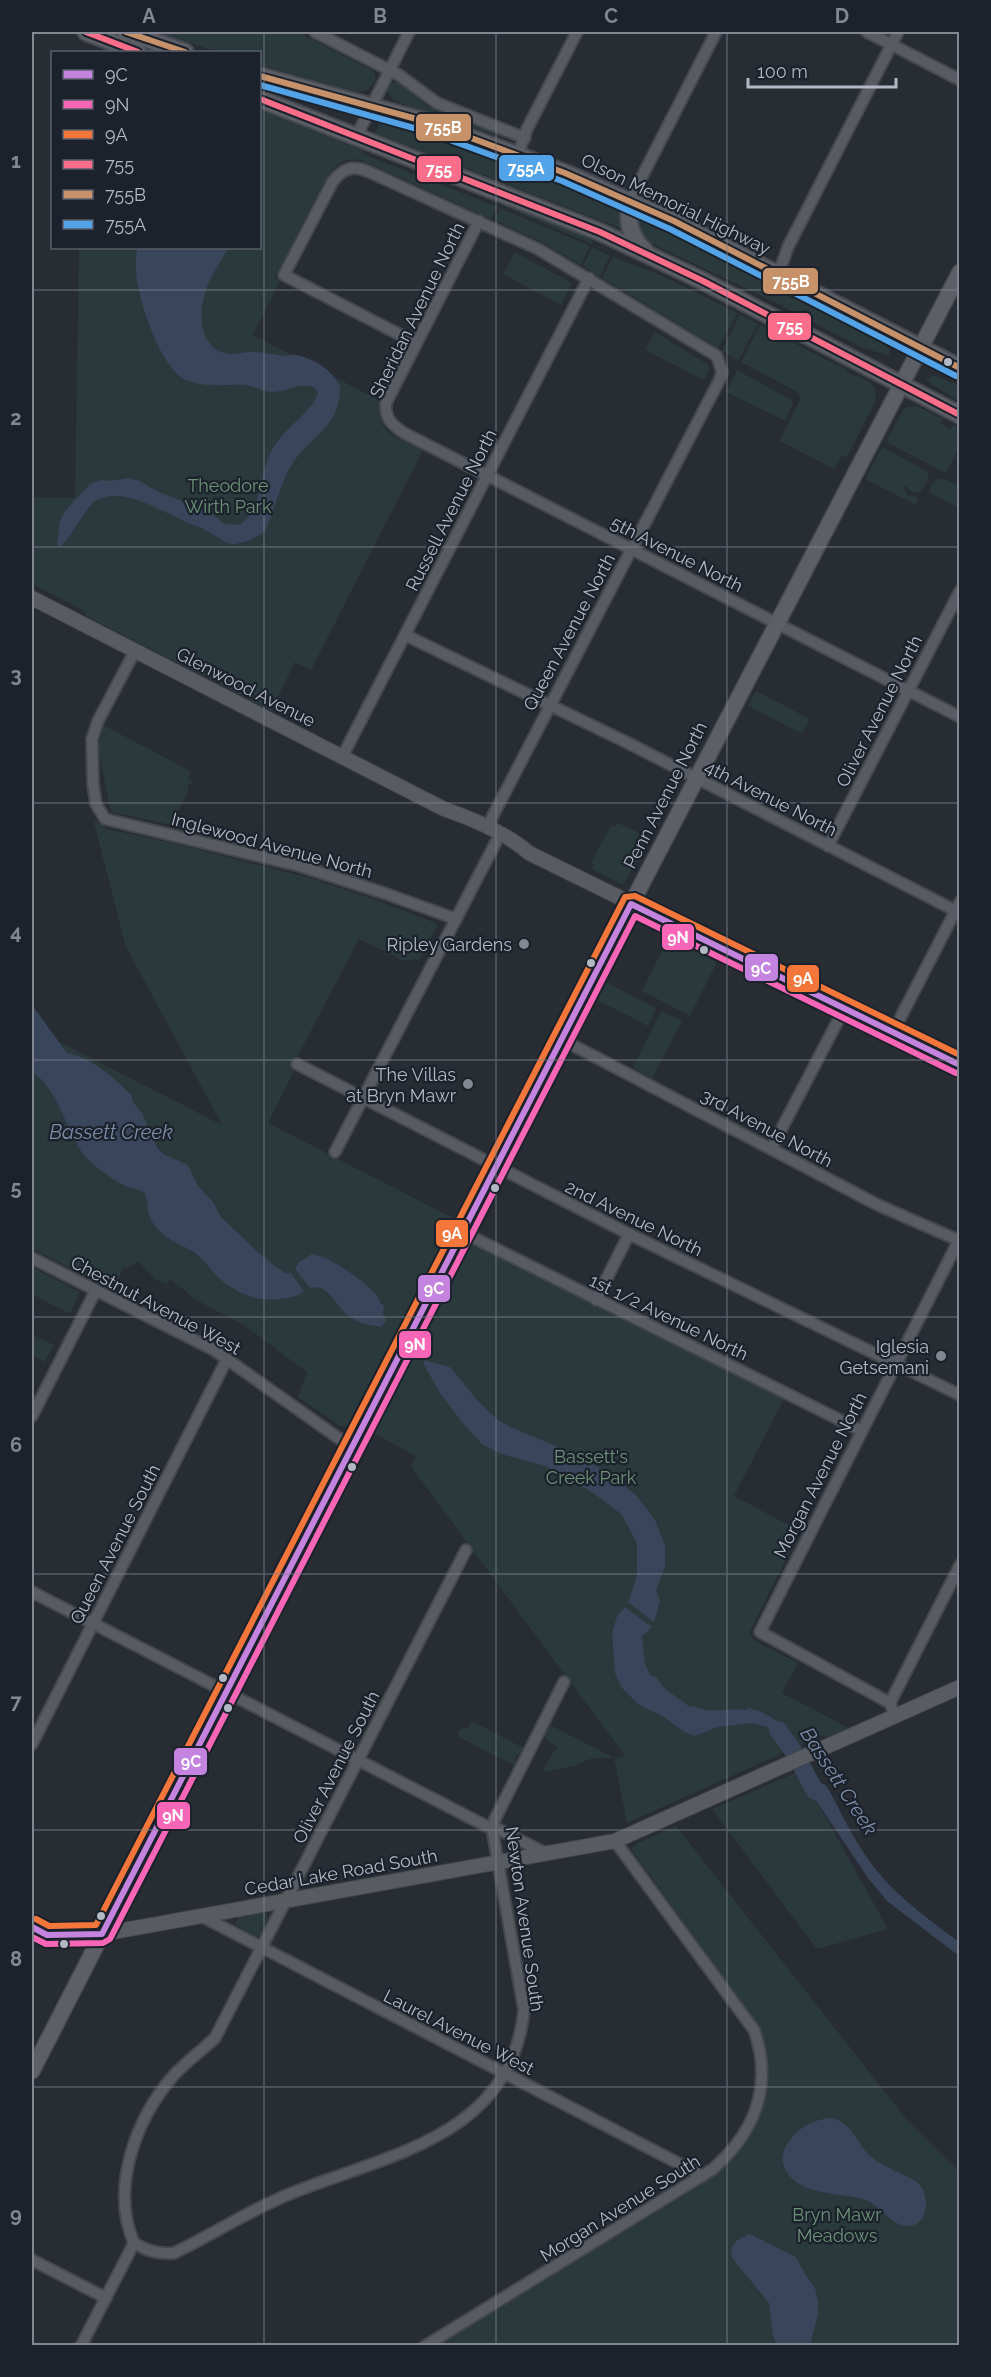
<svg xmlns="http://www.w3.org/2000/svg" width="991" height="2377" font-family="Raleway,sans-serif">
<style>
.green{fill:#2a393b}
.water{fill:#39455a}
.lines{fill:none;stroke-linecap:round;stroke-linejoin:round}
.river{stroke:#39455a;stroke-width:18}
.minor-casing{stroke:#44474c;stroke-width:14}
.tertiary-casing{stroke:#44474c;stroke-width:16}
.secondary-casing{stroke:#44474c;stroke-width:18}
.primary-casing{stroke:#454850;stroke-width:20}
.minor{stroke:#585b61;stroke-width:10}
.tertiary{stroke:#585b61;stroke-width:14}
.secondary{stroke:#5c5f66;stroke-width:15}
.primary{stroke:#5a5d63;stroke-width:16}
.bus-1-casing{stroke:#1c222c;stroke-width:10}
.bus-2-casing{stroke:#1c222c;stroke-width:10}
.bus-3-casing{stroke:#1c222c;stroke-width:10}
.bus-4-casing{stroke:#1c222c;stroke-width:10}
.bus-5-casing{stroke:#1c222c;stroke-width:10}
.bus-6-casing{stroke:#1c222c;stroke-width:10}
.bus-1{stroke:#c483df;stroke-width:6}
.bus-2{stroke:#fa66b7;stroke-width:6}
.bus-3{stroke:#f5763a;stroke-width:6}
.bus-4{stroke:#fb6d88;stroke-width:6}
.bus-5{stroke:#c7916a;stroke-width:6}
.bus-6{stroke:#53a3e8;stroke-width:6}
.grid{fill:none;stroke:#828791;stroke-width:1.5;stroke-opacity:0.55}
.bus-dot{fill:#b2b8c4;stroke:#1c222c;stroke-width:2}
.poi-dot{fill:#828791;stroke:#1c222c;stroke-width:2}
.labels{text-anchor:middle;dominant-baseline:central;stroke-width:4.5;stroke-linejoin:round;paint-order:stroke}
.street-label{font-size:18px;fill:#b2b8c4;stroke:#1c222c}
.park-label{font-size:18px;fill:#6c9277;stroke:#1c222c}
.poi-label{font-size:18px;fill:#b2b8c4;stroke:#1c222c;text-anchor:end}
.water-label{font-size:20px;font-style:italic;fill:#7d8da9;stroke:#1c222c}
.line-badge{stroke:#1c222c;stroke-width:2}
.badge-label{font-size:16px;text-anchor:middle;font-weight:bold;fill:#fff}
.neatline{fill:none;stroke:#828791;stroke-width:2}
.grid-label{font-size:20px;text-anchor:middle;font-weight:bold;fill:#828791}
</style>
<rect width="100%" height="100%" fill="#282c33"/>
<!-- green -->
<g class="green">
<polygon points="156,32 298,32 373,71 376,78 368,90 358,92 260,65 260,52 218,52"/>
<polygon points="397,82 429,107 509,135 510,137 504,138 394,101 386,89 390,83"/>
<path d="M 260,109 L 364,151 L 363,154 L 498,207 L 491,219 L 361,160 C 344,158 337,163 327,177 L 275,277 L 280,281 L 253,335 L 381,401 C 373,433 399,438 423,450 L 311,670 L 295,662 L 271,711 L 86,616 L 86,612 L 32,584 L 32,497 L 75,498 L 79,248 L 260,248 Z"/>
<polygon points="381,120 514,164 618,206 622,208 623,229 375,133"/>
<polygon points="503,203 574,231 593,241 592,244 501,205"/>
<polygon points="500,208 590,246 581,265 541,242 494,220"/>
<polygon points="635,215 864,331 890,349 889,356 861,347 768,299 644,240 639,236"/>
<polygon points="593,247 610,256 600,277 583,266"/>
<polygon points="515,252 572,283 561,305 503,274"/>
<polygon points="613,257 663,276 738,313 718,348 602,278"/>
<polygon points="740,314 758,324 738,361 722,351"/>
<polygon points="760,325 783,336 782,339 789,342 790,341 847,370 846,372 855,377 856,375 870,382 875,388 876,400 847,457 842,456 834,469 780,441 801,397 797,392 741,362"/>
<polygon points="655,332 707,364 710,368 704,380 645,350"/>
<polygon points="737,370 792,400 793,404 785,421 726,392"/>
<polygon points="932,375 959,385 959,402 927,381"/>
<polygon points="908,407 919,407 943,419 941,424 950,429 953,425 959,428 959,447 946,473 886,442 900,415 902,415 903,410"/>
<polygon points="882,447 927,471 929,479 920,492 913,493 906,486 904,487 907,495 918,497 916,505 865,479"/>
<polygon points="938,479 944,479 959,486 959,508 928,492 934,482"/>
<polygon points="756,691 810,719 802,734 748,706"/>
<polygon points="103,725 191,771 188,778 193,781 192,784 189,783 187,786 189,790 171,825 111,812 98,749"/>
<polygon points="93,819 107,829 173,843 310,878 439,921 378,901 436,923 437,926 419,961 414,959 404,961 359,939 291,1069 294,1071 268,1123 457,1220 440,1252 438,1252 347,1426 340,1426 298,1397 307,1372 242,1324 196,1300 170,1279 167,1284 156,1280 138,1261 128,1268 124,1267 113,1290 32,1249 32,1014 52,1038 222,1125 126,947"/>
<polygon points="618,823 650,838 623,885 592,869 594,864 591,863 611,825 615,826"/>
<polygon points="668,939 717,962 690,1016 642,991"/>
<polygon points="604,981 656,1008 648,1026 595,999"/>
<polygon points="661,1011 682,1021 652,1078 633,1068"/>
<polygon points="471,1243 784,1399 734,1496 800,1531 751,1629 750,1635 754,1640 798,1663 782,1693 849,1728 827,1738 823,1735 627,1823 614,1758 590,1759 574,1766 542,1772 554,1751 558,1749 544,1737 550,1725 615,1758 625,1756 411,1467 416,1456 373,1433 460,1263 457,1261 466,1245"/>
<polygon points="32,1267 80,1292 70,1314 32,1294"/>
<polygon points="32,1334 54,1345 45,1362 32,1355"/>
<polygon points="472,1721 524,1748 515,1758 515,1766 459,1737 458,1733 460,1729 469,1727"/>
<polygon points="800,1771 888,1929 817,1949 712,1809"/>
<path d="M 676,1826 L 907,2120 L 959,2172 L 959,2345 L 438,2346 L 701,2185 C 753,2146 787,2090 758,2025 L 631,1849 L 638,1843 Z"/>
<polygon points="263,1912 267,1914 268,1921 259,1936 254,1936 235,1924 239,1917"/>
</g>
<!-- water -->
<g class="water">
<path d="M 137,248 L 228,248 C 220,264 208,279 204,297 C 198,318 201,349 228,354 C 235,355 243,352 251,352 C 262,352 272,354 283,356 C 287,356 292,354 296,355 C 315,359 331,369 340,386 C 342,427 308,436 291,466 C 279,487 275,510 265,531 C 259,537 240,545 231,544 C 224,543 215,534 207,531 C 198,526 187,523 178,518 C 155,508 121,486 95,501 C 87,506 72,537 59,548 L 57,544 L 60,521 L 65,511 L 90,484 L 101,480 L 110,481 L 129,478 L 140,481 L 157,491 L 209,512 L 225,524 L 240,525 C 261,509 260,478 269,456 C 279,430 310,416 318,393 L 315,388 C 299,381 288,392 272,392 C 263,392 254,386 245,385 C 225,384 206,388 186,380 C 160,368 137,298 136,270 C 135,263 137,255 137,248 Z"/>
<path d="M 32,1005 L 67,1053 C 92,1058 115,1078 132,1096 L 133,1102 L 142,1113 L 158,1149 L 163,1154 L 188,1165 L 198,1186 L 213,1202 L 221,1217 L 259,1253 L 276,1267 L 286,1273 L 291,1273 L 304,1291 C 298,1297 288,1298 279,1299 C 255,1302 233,1292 216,1275 C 209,1267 203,1259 194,1252 C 180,1244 166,1240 156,1227 C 146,1216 149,1205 145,1193 C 139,1189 134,1189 128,1187 C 116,1182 90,1164 83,1154 C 66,1130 57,1087 32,1072 Z"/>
<path d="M 312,1254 C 329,1256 364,1281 376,1294 C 380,1299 378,1302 384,1306 L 383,1313 L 386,1321 L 381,1327 C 368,1324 362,1325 350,1317 C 337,1309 329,1282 310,1288 L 295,1269 L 299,1262 Z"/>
<polygon points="425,1360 450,1367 479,1402 497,1419 508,1426 563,1449 608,1472 637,1496 655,1520 665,1545 665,1567 656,1590 660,1601 654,1622 628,1602 637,1575 637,1543 621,1514 592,1492 545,1466 501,1454 482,1444 461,1421 440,1393 423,1363"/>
<path d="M 625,1607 L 652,1627 L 642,1636 L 645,1664 L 650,1675 L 656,1677 L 664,1688 L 690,1707 L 695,1706 C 708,1715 729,1707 745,1710 L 749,1708 C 773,1715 786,1725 800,1746 L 787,1752 L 768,1727 L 751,1723 L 717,1727 L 695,1736 L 684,1732 L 664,1717 L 639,1705 L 622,1688 L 615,1673 L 612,1634 L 617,1616 Z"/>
<path d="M 811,1766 L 819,1782 L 826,1785 C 839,1807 848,1829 862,1850 C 885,1888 924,1916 959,1942 L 959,1956 L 887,1901 L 868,1878 L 797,1772 Z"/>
<path d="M 832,2118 C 849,2122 856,2139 866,2152 C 873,2160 884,2165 893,2170 C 900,2174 910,2177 917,2182 C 930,2193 930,2223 910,2226 C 895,2229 881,2207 868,2201 C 842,2191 796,2198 784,2166 C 781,2159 783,2151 787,2144 C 797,2128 813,2119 832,2118 Z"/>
<polygon points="749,2234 796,2257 807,2277 815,2288 818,2301 818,2314 810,2345 777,2345 773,2336 769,2303 732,2258 731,2248 736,2241"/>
</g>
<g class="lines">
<!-- river -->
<polyline class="river" points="778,1730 794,1752 815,1791"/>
<defs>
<g id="minor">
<polyline points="315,32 399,75 437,103 525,138"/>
<polyline points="867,32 960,80"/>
<polyline points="356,137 409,32"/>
<polyline points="518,154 527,129 577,32"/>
<polyline points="630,200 716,32"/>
<path d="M 479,221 L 386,403 C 385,419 391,424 404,433 L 960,717"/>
<polyline points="778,275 788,247 898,32"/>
<path d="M 416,343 L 284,275 L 333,181 C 343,169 352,165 367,171 L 538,249 L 717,356 L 722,372 L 720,379 L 487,827"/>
<polyline points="405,635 628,743 960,913"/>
<polyline points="135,651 98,721 92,739 93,784 96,804 105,819 300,866 384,893 456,919"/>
<polyline points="342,757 589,278"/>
<polyline points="828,846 960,591"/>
<polyline points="893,1032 960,902"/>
<polyline points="561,1039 878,1205 960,1241"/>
<polyline points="297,1064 629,1234 960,1395"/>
<polyline points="771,1149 844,1009"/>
<polyline points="335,1152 496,842"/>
<polyline points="462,1232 862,1431"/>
<polyline points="32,1258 214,1350 351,1447"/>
<polyline points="596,1300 629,1234"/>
<polyline points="32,1416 96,1290"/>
<polyline points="32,1592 486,1826 498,1829 545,1853"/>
<polyline points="890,1703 960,1565"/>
<polyline points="895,1716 890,1703 760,1632 960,1238"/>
<polyline points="32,1744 227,1359"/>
<polyline points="201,1916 703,2176"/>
<path d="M 134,2243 C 147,2251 158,2254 174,2253 C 214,2234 251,2209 292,2193 C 389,2154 511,2137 524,2010 L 492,1828 L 495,1819 L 564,1682"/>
<polyline points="32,2260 106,2298"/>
<path d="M 81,2346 L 134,2243 C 110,2188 136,2118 174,2075 C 186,2062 202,2050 215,2038 L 466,1550"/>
<path d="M 425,2346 L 713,2169 C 756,2131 773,2084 754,2030 L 615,1841"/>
</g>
<g id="tertiary">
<path d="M 32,598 L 444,809 C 473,819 505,832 529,853 L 960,1065"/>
<polyline points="32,1936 102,1934 615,1841 960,1687"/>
</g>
<polyline id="secondary" points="32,2071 495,1166 960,272"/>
<g id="primary">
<polyline points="86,32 138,52"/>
<polyline points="126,32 185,52"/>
<polyline points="260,76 431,123 565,173 674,221 960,368"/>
<polyline points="260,99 600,232 703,281 960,415"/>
<path d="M 630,200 C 627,221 629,236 645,251"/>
</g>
</defs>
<!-- minor casing -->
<use href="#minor" class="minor-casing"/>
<!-- tertiary casing -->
<use href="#tertiary" class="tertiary-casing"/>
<!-- secondary casing -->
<use href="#secondary" class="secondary-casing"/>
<!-- primary casing -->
<use href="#primary" class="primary-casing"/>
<!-- minor -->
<use href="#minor" class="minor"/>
<!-- tertiary -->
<use href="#tertiary" class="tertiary"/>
<!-- secondary -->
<use href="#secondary" class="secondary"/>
<!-- primary -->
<use href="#primary" class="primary"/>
<defs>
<polyline id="bus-1" points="32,1927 47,1935 102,1934 631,904 960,1065"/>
<polyline id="bus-2" points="32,1937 46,1944 103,1943 110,1939 635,916 956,1073"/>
<polyline id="bus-3" points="36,1919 49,1926 96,1925 625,897 635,896 960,1055"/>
<g id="bus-4">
<polyline points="86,32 138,52"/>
<polyline points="260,99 600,232 703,281 960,415"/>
</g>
<g id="bus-5">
<polyline points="126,32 185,52"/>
<polyline points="260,76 431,123 565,173 674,221 960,368"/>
</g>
<polyline id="bus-6" points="260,85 428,132 562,181 670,229 956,376"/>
</defs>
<!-- bus-1 casing -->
<use href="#bus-1" class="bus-1-casing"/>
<!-- bus-2 casing -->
<use href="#bus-2" class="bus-2-casing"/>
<!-- bus-3 casing -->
<use href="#bus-3" class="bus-3-casing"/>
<!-- bus-4 casing -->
<use href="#bus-4" class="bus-4-casing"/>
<!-- bus-5 casing -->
<use href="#bus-5" class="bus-5-casing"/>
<!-- bus-6 casing -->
<use href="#bus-6" class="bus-6-casing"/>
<!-- bus-1 -->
<use href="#bus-1" class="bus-1"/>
<!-- bus-2 -->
<use href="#bus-2" class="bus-2"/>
<!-- bus-3 -->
<use href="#bus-3" class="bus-3"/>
<!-- bus-4 -->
<use href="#bus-4" class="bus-4"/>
<!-- bus-5 -->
<use href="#bus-5" class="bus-5"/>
<!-- bus-6 -->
<use href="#bus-6" class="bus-6"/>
</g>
<!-- grid -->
<path class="grid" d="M 264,32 L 264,2346M 496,32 L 496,2346M 727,32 L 727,2346M 32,290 L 960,290M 32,547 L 960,547M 32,803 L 960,803M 32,1060 L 960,1060M 32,1317 L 960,1317M 32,1574 L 960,1574M 32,1830 L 960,1830M 32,2087 L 960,2087"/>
<!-- markers -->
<g class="bus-dot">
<circle cx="948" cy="362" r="5"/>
<circle cx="704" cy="950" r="5"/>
<circle cx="591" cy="963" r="5"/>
<circle cx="495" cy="1188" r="5"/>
<circle cx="352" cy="1467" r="5"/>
<circle cx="223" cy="1678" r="5"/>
<circle cx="228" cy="1708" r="5"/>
<circle cx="101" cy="1916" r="5"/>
<circle cx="64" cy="1944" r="5"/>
</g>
<g class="poi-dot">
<circle cx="524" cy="944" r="6"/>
<circle cx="468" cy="1084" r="6"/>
<circle cx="941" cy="1356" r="6"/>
</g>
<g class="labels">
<!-- street labels -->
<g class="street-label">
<text transform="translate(676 204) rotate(26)">Olson Memorial Highway</text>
<text transform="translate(417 310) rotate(-64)">Sheridan Avenue North</text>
<text transform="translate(451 510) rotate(-63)">Russell Avenue North</text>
<text transform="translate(677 554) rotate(27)">5th Avenue North</text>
<text transform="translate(569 632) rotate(-62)">Queen Avenue North</text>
<text transform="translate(246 687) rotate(27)">Glenwood Avenue</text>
<text transform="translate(879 711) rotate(-63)">Oliver Avenue North</text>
<text transform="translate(665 795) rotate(-63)">Penn Avenue North</text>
<text transform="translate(771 798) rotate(27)">4th Avenue North</text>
<text transform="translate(272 845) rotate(15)">Inglewood Avenue North</text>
<text transform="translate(767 1128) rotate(28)">3rd Avenue North</text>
<text transform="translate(634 1218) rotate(26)">2nd Avenue North</text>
<text transform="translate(156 1305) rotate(28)">Chestnut Avenue West</text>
<text transform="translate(669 1317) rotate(26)">1st 1/2 Avenue North</text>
<text transform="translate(820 1475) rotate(-63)">Morgan Avenue North</text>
<text transform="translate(115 1544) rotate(-63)">Queen Avenue South</text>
<text transform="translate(336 1767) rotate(-63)">Oliver Avenue South</text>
<text transform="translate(341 1872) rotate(-10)">Cedar Lake Road South</text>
<text transform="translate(525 1919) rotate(82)">Newton Avenue South</text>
<text transform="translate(459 2032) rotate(27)">Laurel Avenue West</text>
<text transform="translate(620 2208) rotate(-32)">Morgan Avenue South</text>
</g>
<!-- park labels -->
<g class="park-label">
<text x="228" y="485">Theodore<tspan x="228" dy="21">Wirth Park</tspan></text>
<text x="591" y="1456">Bassett's<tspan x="591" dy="21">Creek Park</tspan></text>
<text x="837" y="2214">Bryn Mawr<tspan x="837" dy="21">Meadows</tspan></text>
</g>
<!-- poi labels -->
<g class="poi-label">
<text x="512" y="944">Ripley Gardens</text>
<text x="456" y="1074">The Villas<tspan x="456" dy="21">at Bryn Mawr</tspan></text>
<text x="929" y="1346">Iglesia<tspan x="929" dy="21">Getsemani</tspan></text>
</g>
<!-- water labels -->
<g class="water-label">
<text x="111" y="1132">Bassett Creek</text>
<text transform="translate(839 1781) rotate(57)">Bassett Creek</text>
</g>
</g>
<g class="line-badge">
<rect x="415" y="113" width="57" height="29" rx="6" fill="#c7916a"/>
<rect x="498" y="154" width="57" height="28" rx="6" fill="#53a3e8"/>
<rect x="416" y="155" width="46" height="28" rx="6" fill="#fb6d88"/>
<rect x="762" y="267" width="57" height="28" rx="6" fill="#c7916a"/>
<rect x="767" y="312" width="45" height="29" rx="6" fill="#fb6d88"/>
<rect x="661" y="923" width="34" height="28" rx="6" fill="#fa66b7"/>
<rect x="744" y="953" width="35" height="29" rx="6" fill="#c483df"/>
<rect x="786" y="964" width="34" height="29" rx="6" fill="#f5763a"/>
<rect x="435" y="1219" width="34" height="29" rx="6" fill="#f5763a"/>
<rect x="417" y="1274" width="34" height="29" rx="6" fill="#c483df"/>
<rect x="398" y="1330" width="34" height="29" rx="6" fill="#fa66b7"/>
<rect x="173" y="1747" width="35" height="29" rx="6" fill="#c483df"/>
<rect x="156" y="1801" width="35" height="29" rx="6" fill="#fa66b7"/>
</g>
<g class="badge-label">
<text x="443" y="133">755B</text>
<text x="526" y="174">755A</text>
<text x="439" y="175">755</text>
<text x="791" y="287">755B</text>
<text x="790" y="332">755</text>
<text x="678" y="943">9N</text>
<text x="761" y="974">9C</text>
<text x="803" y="984">9A</text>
<text x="452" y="1239">9A</text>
<text x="434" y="1294">9C</text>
<text x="415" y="1350">9N</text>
<text x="191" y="1767">9C</text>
<text x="173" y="1821">9N</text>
</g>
<!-- border -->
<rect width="991" height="2377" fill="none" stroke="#1c222c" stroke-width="66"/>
<!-- legend -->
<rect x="51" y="51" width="210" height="198" fill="#1c222c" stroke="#585e69" stroke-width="1.5"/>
<rect x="63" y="70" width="30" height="9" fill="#c483df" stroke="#585e69" stroke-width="1.5"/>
<text x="105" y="81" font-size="18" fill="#b2b8c4">9C</text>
<rect x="63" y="100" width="30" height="9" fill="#fa66b7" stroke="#585e69" stroke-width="1.5"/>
<text x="105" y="111" font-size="18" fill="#b2b8c4">9N</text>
<rect x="63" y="130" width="30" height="9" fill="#f5763a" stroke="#585e69" stroke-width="1.5"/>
<text x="105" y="141" font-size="18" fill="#b2b8c4">9A</text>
<rect x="63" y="160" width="30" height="9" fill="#fb6d88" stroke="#585e69" stroke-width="1.5"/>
<text x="105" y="171" font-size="18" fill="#b2b8c4">755</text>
<rect x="63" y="190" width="30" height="9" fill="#c7916a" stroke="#585e69" stroke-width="1.5"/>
<text x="105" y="201" font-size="18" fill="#b2b8c4">755B</text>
<rect x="63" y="220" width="30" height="9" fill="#53a3e8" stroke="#585e69" stroke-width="1.5"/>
<text x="105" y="231" font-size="18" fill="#b2b8c4">755A</text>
<!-- scale -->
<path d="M748 78v9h148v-9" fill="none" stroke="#b2b8c4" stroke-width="3"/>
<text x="757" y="78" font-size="18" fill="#b2b8c4" stroke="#1c222c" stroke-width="4.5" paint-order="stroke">100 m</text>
<rect x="33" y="33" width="925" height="2311" class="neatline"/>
<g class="grid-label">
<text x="149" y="23">A</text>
<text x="380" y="23">B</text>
<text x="611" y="23">C</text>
<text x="842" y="23">D</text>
<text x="16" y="168">1</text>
<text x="16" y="425">2</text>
<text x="16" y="682">3</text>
<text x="16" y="939">4</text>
<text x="16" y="1195">5</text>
<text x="16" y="1452">6</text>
<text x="16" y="1709">7</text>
<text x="16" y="1966">8</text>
<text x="16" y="2222">9</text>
</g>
</svg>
